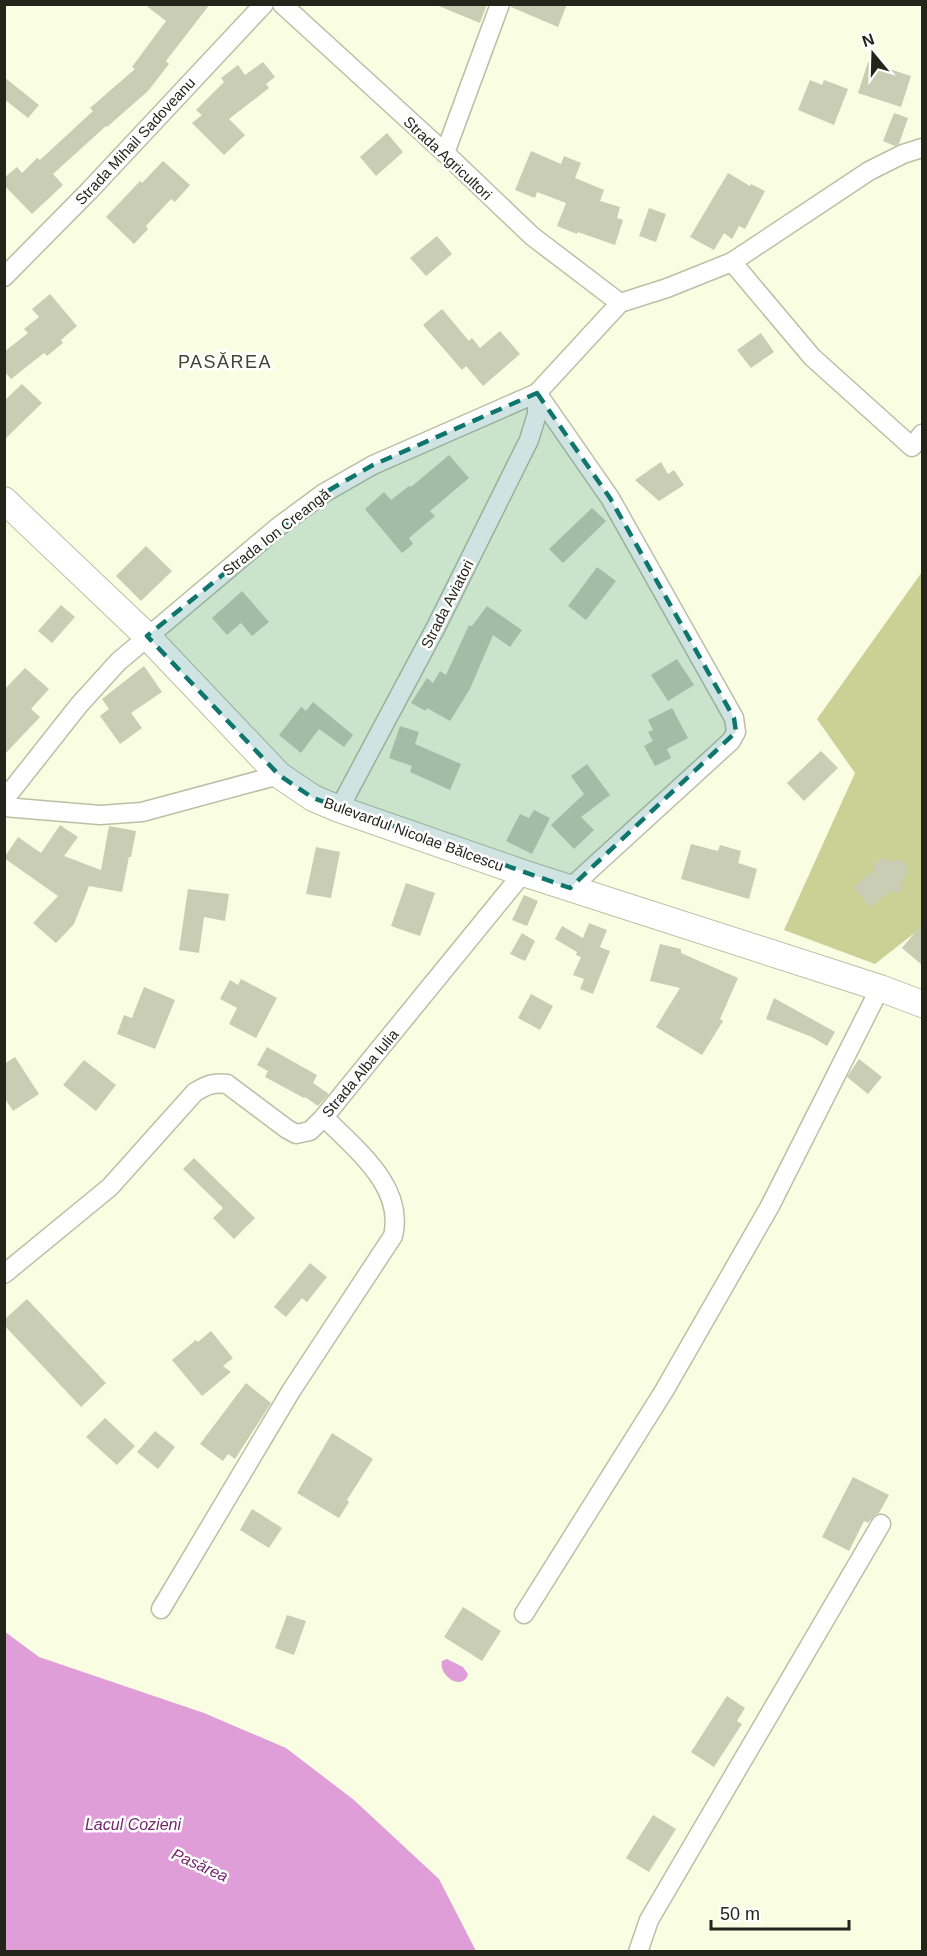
<svg xmlns="http://www.w3.org/2000/svg" width="927" height="1956" font-family="Arial,sans-serif">
<style>
.green{fill:#c9d294}
.water{fill:#e09ed8}
.building{fill:#c8cdb3}
.lines{fill:none;stroke-linecap:round;stroke-linejoin:round}
.street-casing{stroke:#bbbfa5;stroke-width:21}
.secondary-casing{stroke:#bbbfa5;stroke-width:28}
.street{stroke:#fff;stroke-width:18}
.secondary{stroke:#fff;stroke-width:26}
.marked{fill:#0f766e;fill-opacity:0.2;stroke:#0f766e;stroke-width:4.5;stroke-dasharray:12 8;stroke-linejoin:round}
.labels{text-anchor:middle;dominant-baseline:central;stroke-width:5;stroke-linejoin:round;paint-order:stroke}
.street-label{font-size:15px;fill:#23251b;stroke:#fff}
.water-label{font-size:16px;font-style:italic;fill:#74286e;stroke:#fff}
.quarter-label{font-size:18px;letter-spacing:1.5px;fill:#42452f;stroke:#fff}
</style>
<rect width="100%" height="100%" fill="#f9fee3"/>
<!-- green -->
<polygon class="green" points="922,572 922,927 875,964 784,930 855,773 817,719"/>
<!-- water -->
<g class="water">
<polygon points="4,1631 39,1657 204,1713 286,1748 354,1800 439,1879 476,1951 5,1951"/>
<path d="M 447,1659 L 463,1667 L 468,1674 C 463,1692 438,1676 442,1661 Z"/>
</g>
<!-- building -->
<g class="building">
<polygon points="144,4 210,4 166,61 169,64 148,91 107,127 106,126 53,174 63,185 32,214 4,185 4,178 17,167 22,173 37,158 40,160 93,111 90,108 135,69 132,67 166,21"/>
<polygon points="434,4 487,4 480,23"/>
<polygon points="511,4 567,4 558,27 511,7"/>
<polygon points="263,62 275,77 266,84 269,88 229,119 245,135 224,155 192,123 202,115 196,110 224,82 221,78 238,65 245,75"/>
<polygon points="868,62 911,76 901,107 858,93"/>
<polygon points="4,77 39,105 28,118 4,99"/>
<polygon points="810,80 822,85 824,80 848,89 834,125 798,110"/>
<polygon points="894,113 908,118 899,144 895,146 883,141"/>
<polygon points="387,133 403,152 376,176 360,157"/>
<polygon points="531,151 561,164 564,156 581,163 575,178 604,190 600,201 620,207 617,218 623,220 615,245 578,232 577,234 557,226 566,203 537,192 535,198 515,190"/>
<polygon points="163,161 190,185 175,202 171,199 146,226 148,229 134,244 106,217 140,181 142,183"/>
<polygon points="728,173 750,186 751,184 765,191 745,229 739,226 732,239 724,233 714,250 690,237"/>
<polygon points="649,208 666,214 656,242 639,236"/>
<polygon points="437,236 452,254 426,276 410,258"/>
<polygon points="50,294 77,326 61,340 63,343 47,356 44,353 11,379 4,371 4,352 28,333 24,329 39,317 32,309"/>
<polygon points="442,309 469,341 472,338 480,348 500,331 520,354 483,386 466,366 462,370 423,325"/>
<polygon points="761,333 774,352 751,368 737,350"/>
<polygon points="22,384 42,403 4,440 4,401"/>
<polygon points="449,455 469,478 430,511 435,516 409,538 413,544 402,553 365,509 384,492 391,500 409,486 411,487"/>
<polygon points="661,462 668,474 674,470 684,485 659,501 635,480"/>
<polygon points="592,508 606,521 563,563 549,549"/>
<polygon points="146,546 172,571 141,601 116,576"/>
<polygon points="597,567 616,581 586,620 568,606"/>
<polygon points="242,591 269,622 252,636 241,623 227,635 212,618"/>
<polygon points="61,605 75,617 52,643 38,631"/>
<polygon points="487,606 522,630 510,647 493,635 470,689 450,721 427,708 426,711 411,703 427,678 433,683 440,671 446,675 469,625 472,626"/>
<polygon points="677,659 694,685 668,701 651,675"/>
<polygon points="144,666 162,692 131,713 142,728 120,744 100,716 109,709 102,699"/>
<polygon points="25,668 49,689 31,709 40,717 4,755 4,690"/>
<polygon points="313,702 353,735 344,747 319,729 301,753 279,735 301,707 306,711"/>
<polygon points="672,708 688,738 667,749 671,758 655,766 644,746 653,741 648,732 653,730 648,720"/>
<polygon points="400,726 419,732 415,744 461,764 450,790 410,772 412,766 389,758"/>
<polygon points="821,751 838,768 804,801 787,783"/>
<polygon points="587,764 610,795 581,817 594,830 574,849 551,825 584,794 571,776"/>
<polygon points="534,810 550,818 532,854 506,841 520,814 529,818"/>
<polygon points="60,825 78,837 64,856 101,870 109,826 136,831 131,857 129,857 122,892 89,886 74,924 56,943 33,923 58,896 4,858 18,837 41,853"/>
<polygon points="691,844 718,851 720,845 741,851 738,863 757,869 749,899 681,879"/>
<polygon points="316,847 340,852 331,898 306,894"/>
<polygon points="883,858 891,861 901,859 906,864 909,872 902,881 904,888 898,893 889,892 870,908 853,887 874,870 874,863"/>
<polygon points="406,883 435,893 420,936 391,926"/>
<polygon points="188,889 229,894 225,921 204,917 199,953 179,950"/>
<polygon points="524,895 538,901 527,926 512,920"/>
<polygon points="589,923 607,930 600,947 610,951 593,994 580,989 584,979 573,975 581,957 576,955 577,952 555,939 562,926 583,938"/>
<polygon points="922,924 922,965 902,948"/>
<polygon points="522,933 535,941 525,961 510,954"/>
<polygon points="660,944 681,949 681,953 738,978 720,1019 723,1021 702,1055 656,1027 680,988 650,981"/>
<polygon points="241,979 277,998 256,1038 229,1024 237,1008 220,999 230,980 238,985"/>
<polygon points="144,987 175,1000 155,1049 117,1034 124,1015 132,1018"/>
<polygon points="531,994 553,1006 540,1030 518,1018"/>
<polygon points="774,998 835,1032 827,1046 812,1037 766,1019"/>
<polygon points="267,1047 317,1075 313,1083 329,1094 318,1106 305,1097 304,1098 265,1077 268,1071 257,1065"/>
<polygon points="15,1057 39,1094 13,1111 4,1097 4,1064"/>
<polygon points="859,1059 882,1077 868,1094 847,1077"/>
<polygon points="84,1060 116,1085 96,1111 63,1085"/>
<polygon points="194,1158 255,1218 234,1239 213,1218 223,1208 183,1169"/>
<polygon points="310,1263 327,1277 307,1302 302,1298 286,1317 274,1307"/>
<polygon points="27,1299 106,1383 81,1407 4,1325 4,1320"/>
<polygon points="211,1331 233,1358 223,1366 231,1372 202,1396 172,1360 196,1340 198,1342"/>
<polygon points="246,1383 271,1403 235,1459 228,1454 223,1461 200,1444"/>
<polygon points="105,1418 135,1446 117,1465 86,1437"/>
<polygon points="155,1431 175,1447 158,1469 137,1452"/>
<polygon points="332,1433 373,1459 347,1500 349,1502 339,1518 297,1493"/>
<polygon points="853,1477 889,1495 879,1513 875,1515 868,1523 864,1521 849,1551 822,1537"/>
<polygon points="252,1509 282,1528 269,1548 240,1530"/>
<polygon points="463,1607 501,1631 482,1661 444,1637"/>
<polygon points="287,1615 306,1621 294,1655 275,1648"/>
<polygon points="727,1696 745,1708 737,1721 742,1724 714,1767 691,1752"/>
<polygon points="653,1815 676,1829 649,1872 626,1858"/>
</g>
<g class="lines">
<defs>
<g id="street">
<polyline points="282,4 445,153 532,236 620,303"/>
<polyline points="445,153 500,4"/>
<polyline points="732,262 812,357 912,447 922,434"/>
<polyline points="4,277 89,191 264,4"/>
<polyline points="537,393 610,498 734,718 736,732 731,741 570,888"/>
<polyline points="4,800 79,705 118,662 278,527 324,493 373,465 537,393 620,303 667,288 732,262 869,171 903,154 922,148"/>
<polyline points="4,807 100,815 142,812 279,775"/>
<polyline points="339,809 436,627 529,440 537,414 537,393"/>
<path d="M 4,1274 L 110,1187 L 195,1092 C 207,1085 214,1082 227,1084 L 287,1129 L 296,1134 L 310,1131 L 324,1117 L 523,873"/>
<path d="M 161,1609 L 291,1391 L 393,1236 C 405,1186 355,1149 324,1117"/>
<polyline points="524,1614 664,1391 770,1206 880,988"/>
<polyline points="638,1952 649,1920 881,1524"/>
</g>
<polyline id="secondary" points="4,500 147,636 279,775 313,798 339,809 523,873 880,988 922,1004"/>
</defs>
<!-- street casing -->
<use href="#street" class="street-casing"/>
<!-- secondary casing -->
<use href="#secondary" class="secondary-casing"/>
<!-- street -->
<use href="#street" class="street"/>
<!-- secondary -->
<use href="#secondary" class="secondary"/>
</g>
<!-- marked area -->
<path class="marked" d="M 537,393 L 610,498 L 734,718 L 736,732 L 570,888 L 313,798 L 279,775 L 147,636 L 324,493 L 373,465 Z"/>
<g class="labels">
<!-- street labels -->
<g class="street-label">
<text transform="translate(135 141) rotate(-47)">Strada Mihail Sadoveanu</text>
<text transform="translate(448 158) rotate(43)">Strada Agricultori</text>
<text transform="translate(276 532) rotate(-38)">Strada Ion Creangă</text>
<text transform="translate(447 604) rotate(-63)">Strada Aviatori</text>
<text transform="translate(414 834) rotate(20)">Bulevardul Nicolae Bălcescu</text>
<text transform="translate(360 1073) rotate(-50)">Strada Alba Iulia</text>
</g>
<!-- water labels -->
<g class="water-label">
<text x="133" y="1824">Lacul Cozieni</text>
<text transform="translate(200 1865) rotate(24)">Pasărea</text>
</g>
<!-- quarter labels -->
<g class="quarter-label">
<text x="225" y="362">PASĂREA</text>
</g>
</g>
<!-- border -->
<rect width="927" height="1956" fill="none" stroke="#23251b" stroke-width="12"/>
<!-- north arrow -->
<g transform="translate(873 54) rotate(341)" stroke="#ffffff" stroke-width="4.5" paint-order="stroke">
<path d="M0-4.5L10 22L0 15L-10 22Z" fill="#23251b"/>
<text y="-9" font-size="16" font-weight="bold" text-anchor="middle" fill="#23251b">N</text>
</g>
<!-- scale -->
<path d="M711 1920v9h138v-9" fill="none" stroke="#23251b" stroke-width="3"/>
<text x="720" y="1920" font-size="18" fill="#23251b" stroke="#ffffff" stroke-width="4.5" paint-order="stroke">50 m</text>
</svg>
